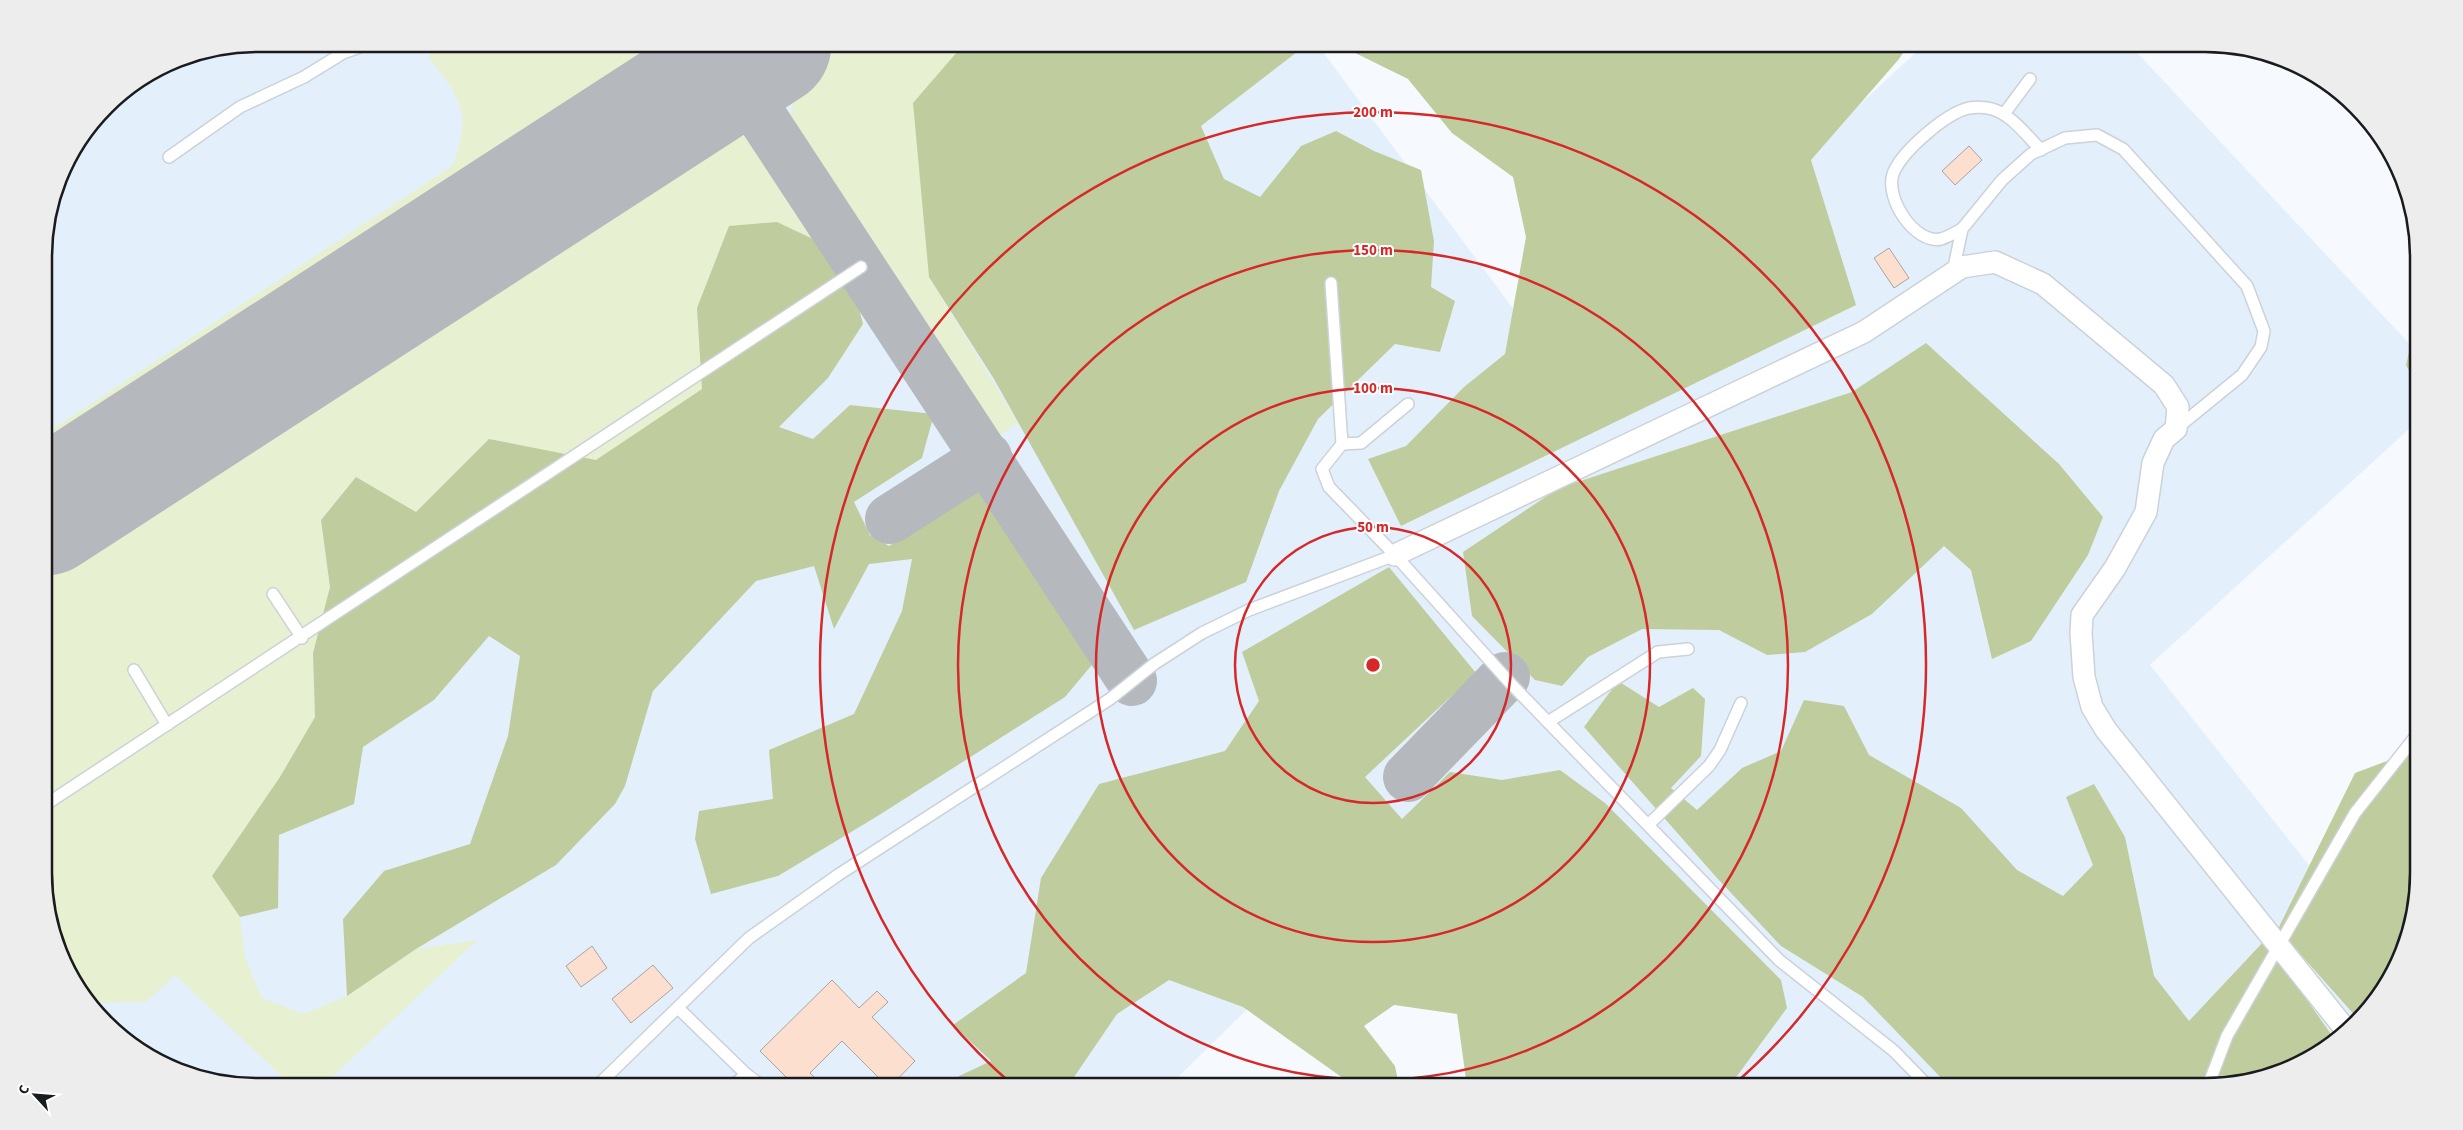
<svg xmlns="http://www.w3.org/2000/svg" width="2463" height="1130" font-family="'Source Sans 3',sans-serif">
<style>
.built{fill:#e3f0fc}
.green{fill:#e7f0d0}
.forest{fill:#bfcc9e}
.lines{fill:none;stroke-linecap:round;stroke-linejoin:round}
.taxiway{stroke:#b5b8bc;stroke-width:50}
.runway{stroke:#b5b8bc;stroke-width:125}
.building{fill:#fcdfcf;stroke:#aaa39f}
.lane-casing{stroke:#cbd2d8;stroke-width:14}
.street-casing{stroke:#cbd2d8;stroke-width:24}
.lane{stroke:#fff;stroke-width:11}
.street{stroke:#fff;stroke-width:21}
.ring{fill:none;stroke:#d62828;stroke-width:2.5}
.rim{fill:none;stroke:#191b1d;stroke-width:2.5}
.centre{fill:#d62828;stroke:#fff;stroke-width:2.5}
.ring-label{font-size:15px;text-anchor:middle;font-weight:bold;fill:#d62828;stroke:#fff;stroke-width:4;stroke-linejoin:round;paint-order:stroke}
</style>
<rect width="100%" height="100%" fill="#f6fafe"/>
<!-- built -->
<polygon class="built" points="258,44 1317,44 1540,345 1752,204 1925,44 2129,44 2418,353 2418,421 2150,665 2393,971 2375,1003 2324,1050 2274,1075 2219,1086 1705,1086 1390,869 1169,1086 258,1086 175,1070 127,1042 88,1002 60,955 46,901 44,243 66,163 116,97 176,60"/>
<!-- green -->
<g class="green">
<path d="M 436,44 L 674,44 L 677,50 L 45,460 L 45,434 L 452,166 C 473,114 461,98 428,57 Z"/>
<polygon points="849,44 964,44 914,103 929,277 1018,423 997,437 790,122 795,81"/>
<polygon points="711,133 752,135 815,240 777,222 697,308 703,389 596,460 489,439 416,512 356,477 321,519 330,587 313,653 315,717 280,777 212,876 240,917 245,958 262,998 303,1014 347,996 416,949 477,940 323,1086 292,1086 175,975 146,1002 88,1003 60,955 46,901 45,565"/>
</g>
<!-- forest -->
<g class="forest">
<polygon points="964,44 1909,44 1899,59 1811,160 1856,305 1401,526 1368,459 1406,446 1464,387 1505,354 1526,237 1513,177 1452,133 1408,79 1337,44 1297,52 1201,126 1224,179 1260,197 1301,146 1336,131 1374,151 1421,170 1434,241 1431,287 1455,301 1440,352 1395,344 1318,419 1279,491 1246,582 1134,630 994,379 929,277 913,103"/>
<polygon points="777,222 845,254 863,324 828,378 779,427 813,439 850,405 934,414 922,458 854,502 870,535 889,546 916,528 941,497 974,483 990,507 1005,509 1081,612 1096,660 1065,697 876,817 778,876 711,894 695,839 699,811 773,799 769,750 854,714 902,611 912,559 869,564 834,629 814,566 756,581 653,691 625,786 615,804 556,865 416,949 347,996 343,919 384,871 470,844 508,736 520,656 489,636 434,700 363,747 354,804 279,835 278,908 240,917 212,876 280,777 315,717 313,653 330,587 321,520 356,477 416,512 489,439 596,460 702,389 697,308 729,226"/>
<polygon points="2418,314 2418,387 2406,365"/>
<polygon points="1926,343 2059,464 2103,517 2088,555 2031,641 1992,659 1971,570 1944,546 1872,614 1805,652 1767,655 1719,630 1642,629 1588,657 1562,686 1535,680 1472,616 1463,552 1559,488 1852,392"/>
<polygon points="1389,567 1476,673 1365,777 1402,819 1450,772 1502,780 1560,770 1605,803 1781,980 1787,1008 1734,1080 1728,1086 1473,1086 1466,1079 1457,1014 1394,1005 1364,1026 1395,1066 1399,1086 1354,1086 1243,1007 1169,980 1117,1014 1068,1086 938,1086 991,1061 953,1025 1026,973 1041,878 1099,784 1225,751 1259,701 1242,652"/>
<polygon points="1618,681 1659,707 1693,688 1705,699 1701,756 1671,788 1697,810 1742,768 1781,751 1804,700 1844,706 1869,755 1961,808 2017,870 2063,896 2093,865 2066,797 2094,784 2125,837 2154,976 2189,1021 2265,940 2335,1040 2324,1050 2274,1075 2219,1086 1949,1086 1863,997 1781,946 1717,878 1584,727"/>
<polygon points="2419,749 2419,873 2403,955 2375,1003 2358,1019 2278,929 2355,773"/>
</g>
<g class="lines">
<!-- taxiway -->
<g class="taxiway">
<polyline points="714,44 1132,681"/>
<polyline points="890,519 987,457"/>
<polyline points="1408,777 1505,677"/>
</g>
<!-- runway -->
<polyline class="runway" points="45,513 769,44"/>
</g>
<!-- building -->
<g class="building">
<polygon points="1969,146 1982,160 1955,185 1942,171"/>
<polygon points="1889,248 1909,278 1894,288 1874,258"/>
<polygon points="592,946 607,968 581,987 566,966"/>
<polygon points="653,965 673,988 631,1023 612,999"/>
<polygon points="832,980 859,1008 877,991 888,1002 872,1017 915,1061 891,1086 887,1086 842,1041 810,1073 823,1086 795,1086 760,1051"/>
</g>
<g class="lines">
<defs>
<g id="lane">
<polyline points="2004,114 2030,79"/>
<polyline points="169,157 240,107 304,77 343,53 368,44"/>
<path d="M 1962,229 C 1956,232 1948,237 1941,239 C 1914,244 1885,198 1893,174 C 1901,152 1946,113 1969,108 C 1975,107 1986,107 1992,109 C 2011,114 2027,136 2041,150"/>
<polyline points="1953,272 1962,229 2002,180 2031,154 2065,138 2097,135 2123,149 2247,286 2264,331 2261,347 2242,375 2177,428"/>
<polyline points="1331,283 1342,444 1322,469 1329,487 1395,555 1512,685 1779,960 1894,1051 1928,1086"/>
<polyline points="1342,444 1361,443 1408,404"/>
<polyline points="273,594 302,638"/>
<polyline points="134,670 167,725"/>
<polyline points="1548,722 1658,652 1688,649"/>
<polyline points="45,805 861,267"/>
<polyline points="1648,825 1709,766 1720,750 1741,703"/>
<polyline points="678,1008 746,1074 733,1086"/>
<polyline points="746,1074 762,1086"/>
<polyline points="597,1086 749,938 838,875 1110,699 1154,664 1202,633 1249,610 1395,555"/>
<polyline points="2208,1086 2227,1036 2355,813 2419,732"/>
</g>
<polyline id="street" points="1395,555 1864,332 1962,267 1995,262 2043,284 2164,385 2178,407 2176,429 2164,439 2153,463 2146,512 2115,568 2082,615 2081,633 2084,677 2092,707 2106,730 2346,1030"/>
</defs>
<!-- lane casing -->
<use href="#lane" class="lane-casing"/>
<!-- street casing -->
<use href="#street" class="street-casing"/>
<!-- lane -->
<use href="#lane" class="lane"/>
<!-- street -->
<use href="#street" class="street"/>
</g>
<!-- distance rings -->
<g class="ring">
<circle cx="1373" cy="665" r="138"/>
<circle cx="1373" cy="665" r="277"/>
<circle cx="1373" cy="665" r="415"/>
<path d="M1014 1086A553 553 0 1 1 1732 1086"/>
</g>
<!-- crop -->
<path d="M0 0H2463V1130H0ZM257 52H2205A205 205 0 0 1 2410 257V873A205 205 0 0 1 2205 1078H257A205 205 0 0 1 52 873V257A205 205 0 0 1 257 52Z" fill="#ededed" fill-rule="evenodd"/>
<path class="rim" d="M257 52H2205A205 205 0 0 1 2410 257V873A205 205 0 0 1 2205 1078H257A205 205 0 0 1 52 873V257A205 205 0 0 1 257 52Z"/>
<circle cx="1373" cy="665" r="8" class="centre"/>
<g class="ring-label">
<text x="1373" y="117">200 m</text>
<text x="1373" y="255">150 m</text>
<text x="1373" y="393">100 m</text>
<text x="1373" y="532">50 m</text>
</g>
<!-- north arrow -->
<g transform="translate(35 1095) rotate(296)" stroke="#ffffff" stroke-width="4" paint-order="stroke">
<path d="M0-4L9 19L0 12L-9 19Z" fill="#191b1d"/>
<text y="-8" font-size="14" font-weight="bold" text-anchor="middle" fill="#191b1d">С</text>
</g>
</svg>
